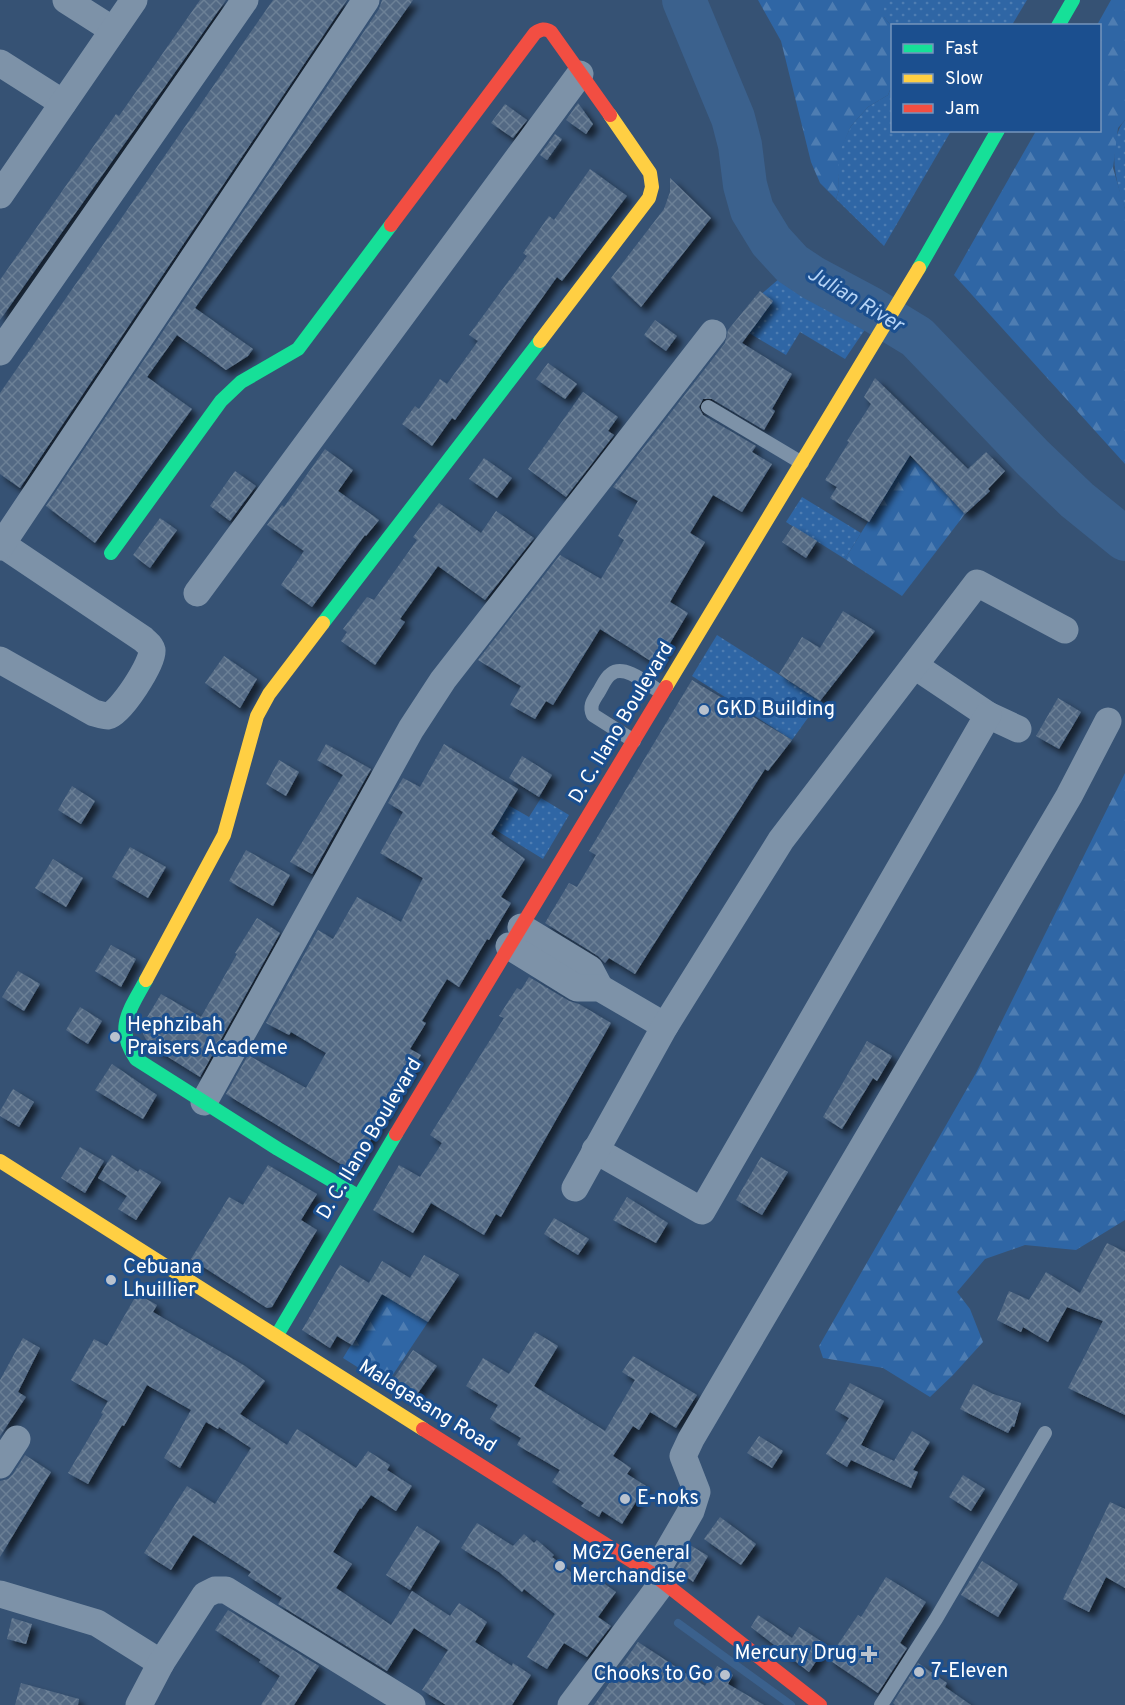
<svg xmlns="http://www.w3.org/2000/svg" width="1125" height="1705" font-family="Overpass,sans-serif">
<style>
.green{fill:url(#green-dots)}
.forest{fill:url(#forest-firs)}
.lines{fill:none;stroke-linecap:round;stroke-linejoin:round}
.stream{stroke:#3b618d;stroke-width:8}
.river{stroke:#3b618d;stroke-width:44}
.building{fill:url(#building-cross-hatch);filter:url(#shadow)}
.lane{stroke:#7d92a8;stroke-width:14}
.street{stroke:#7d92a8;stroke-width:27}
.fast{stroke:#16e098;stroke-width:14}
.slow{stroke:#ffcf43;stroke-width:14}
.jam{stroke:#f24e42;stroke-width:14}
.poi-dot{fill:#b9c2ce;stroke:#1b4f8f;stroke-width:2}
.labels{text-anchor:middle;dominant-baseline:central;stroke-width:6;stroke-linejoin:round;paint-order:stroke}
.poi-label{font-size:20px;fill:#fff;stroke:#1b4f8f;text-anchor:start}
.street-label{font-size:20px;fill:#fff;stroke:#1b4f8f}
.water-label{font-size:21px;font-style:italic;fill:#b5d3f5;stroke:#1b4f8f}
</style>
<defs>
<pattern id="green-dots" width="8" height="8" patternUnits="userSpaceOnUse" patternTransform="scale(1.5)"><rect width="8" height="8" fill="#2f66a5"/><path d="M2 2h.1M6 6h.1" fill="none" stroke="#4e7db2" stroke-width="1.8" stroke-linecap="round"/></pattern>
<pattern id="forest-firs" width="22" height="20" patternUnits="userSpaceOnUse" patternTransform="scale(1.5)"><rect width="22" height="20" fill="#2f66a5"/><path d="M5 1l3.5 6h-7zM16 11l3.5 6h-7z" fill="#4e7db2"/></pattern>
<pattern id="building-cross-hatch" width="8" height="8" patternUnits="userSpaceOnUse" patternTransform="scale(1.5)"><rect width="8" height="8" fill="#526984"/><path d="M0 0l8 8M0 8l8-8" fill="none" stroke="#6c8096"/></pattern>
<filter id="shadow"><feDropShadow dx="5.5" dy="5.5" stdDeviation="3" flood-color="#0009"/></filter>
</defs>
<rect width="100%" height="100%" fill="#365274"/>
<!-- green -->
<g class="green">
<polygon points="884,0 1027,0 1012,25 892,26 892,27 884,17"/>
<polygon points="892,85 892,130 951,131 884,246 836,199 839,190 837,156 851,126 868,107 888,95"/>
<path d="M 1125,120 L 1125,209 C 1116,184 1106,142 1125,120 Z"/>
<polygon points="780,278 866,328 845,359 800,332 786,355 749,333 751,303"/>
<polygon points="802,497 861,533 845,559 786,522"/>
<polygon points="717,635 820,701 792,740 692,676"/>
<polygon points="541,798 569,815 543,859 494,829 508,805 529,817"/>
</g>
<!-- forest -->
<g class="forest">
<polygon points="758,0 884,0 884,17 892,27 892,85 888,95 868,107 851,126 838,156 839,190 836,199 820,183 811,162 781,41"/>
<polygon points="1111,0 1125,0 1125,120 1118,128 1113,168 1125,209 1125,464 954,275 1036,131 1100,130 1100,26 1097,25"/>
<polygon points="909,455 965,514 902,596 845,559"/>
<polygon points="1125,773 1125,1220 1076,1250 1025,1245 985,1259 957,1292 970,1309 983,1342 953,1375 930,1397 883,1368 823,1358 819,1346 976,1073"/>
<polygon points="382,1294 428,1322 386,1385 343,1358"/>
</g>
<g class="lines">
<!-- stream -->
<polyline class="stream" points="678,1623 791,1705"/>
<!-- river -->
<polyline class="river" points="684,0 733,118 740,145 745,185 752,210 771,241 792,264 813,278 871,309 917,337 1033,458 1077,500 1125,539"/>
</g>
<!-- building -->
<g class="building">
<polygon points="200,0 226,0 0,320 0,280 116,114 119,116"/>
<polygon points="273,0 347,0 20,488 0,474 0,393"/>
<polygon points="382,0 413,0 195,308 253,349 248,356 226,370 177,335 147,377 192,409 95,543 46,506 379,9"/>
<polygon points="578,103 593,124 586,134 566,120"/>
<polygon points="505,104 527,120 513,138 491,123"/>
<polygon points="555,134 562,139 547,160 540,155"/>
<polygon points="590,169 627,196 562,281 557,277 455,420 452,418 432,446 402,424 415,406 419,409 440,379 447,384 478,341 469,335 527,256 523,253 549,216 554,220"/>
<polygon points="670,178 711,218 641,307 611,278 664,209 670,192"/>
<polygon points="760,291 773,301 742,343 792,374 772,409 775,411 764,430 712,399 703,399 699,407 703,415 756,446 752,452 772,464 742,512 713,495 690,533 705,542 670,602 688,613 657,665 600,629 553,705 546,701 535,719 510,705 521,686 478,660 560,555 601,579 624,540 618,536 638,501 613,487 725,343 728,330"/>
<polygon points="655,320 677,336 666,351 644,335"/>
<polygon points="548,363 577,384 565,399 536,379"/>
<polygon points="875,378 968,469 986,452 1005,471 988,489 990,491 965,514 910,455 869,522 830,498 837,487 825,480 849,442 847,441 871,404 864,397"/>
<polygon points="583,392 618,417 608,431 614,435 566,497 528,469"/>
<polygon points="325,449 353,470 338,491 379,520 366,536 365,535 312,607 281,585 304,551 267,525 282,505 284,507"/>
<polygon points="484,458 512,478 497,498 469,479"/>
<polygon points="235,471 256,486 230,521 210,506"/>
<polygon points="439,503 481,533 496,511 534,538 485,600 438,566 400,619 405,622 375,665 341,641 347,632 343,629 367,597 374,600 417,540 413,537"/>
<polygon points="160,518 177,530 150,568 133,555"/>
<polygon points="793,526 817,541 806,558 782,542"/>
<polygon points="843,611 875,631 820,701 779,674 802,637 820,648"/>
<polygon points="224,656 257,679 240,708 205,683"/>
<polygon points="692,680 792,740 768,771 765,769 635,974 609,958 605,963 598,956 545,923 569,883 577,887 596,855 589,851"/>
<polygon points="1058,698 1081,712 1059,749 1036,736"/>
<polygon points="326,744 371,769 312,874 290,862 343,775 317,760"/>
<polygon points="444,744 518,789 491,834 525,859 501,897 511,903 489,940 487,939 459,987 447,979 422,1021 426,1023 410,1049 421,1055 352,1171 226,1094 248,1055 306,1088 326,1053 291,1032 289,1035 266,1023 318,930 333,939 357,897 401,922 423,878 380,853 403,812 388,803 403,778 420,787"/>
<polygon points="522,756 552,775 539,797 509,778"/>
<polygon points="279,760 299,772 286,796 266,784"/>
<polygon points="72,786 95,801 81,824 58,810"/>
<polygon points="130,847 166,867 148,898 112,877"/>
<polygon points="246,850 290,875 273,906 229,881"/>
<polygon points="53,859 83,878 66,907 35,888"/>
<polygon points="257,918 280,933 200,1077 149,1045 143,1034 146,1019 161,994 201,1017 237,954 235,953"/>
<polygon points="111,945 136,959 121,987 95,971"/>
<polygon points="18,971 40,984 24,1011 2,997"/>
<polygon points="529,977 569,1001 579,1004 611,1023 501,1217 496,1214 484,1235 431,1203 413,1233 373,1210 399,1165 420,1177 442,1143 430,1135 504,1018 499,1016 517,988 521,990"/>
<polygon points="80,1007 102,1021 88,1044 66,1030"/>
<polygon points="867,1041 892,1056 877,1081 873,1078 842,1129 823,1117"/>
<polygon points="112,1064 157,1095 143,1119 95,1090"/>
<polygon points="13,1089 34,1102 19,1127 0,1116 0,1111"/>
<polygon points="80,1147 104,1161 85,1193 61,1178"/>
<polygon points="112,1155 138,1172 140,1169 161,1182 136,1220 118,1209 127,1196 98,1178"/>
<polygon points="761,1157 788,1172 762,1215 736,1200"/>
<polygon points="268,1165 317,1194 301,1220 317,1230 272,1307 267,1308 191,1259 229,1197 243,1205"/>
<polygon points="627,1197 668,1223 656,1243 613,1220"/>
<polygon points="554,1218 589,1239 578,1255 544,1234"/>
<polygon points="1107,1243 1125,1252 1125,1415 1068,1388 1103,1321 1067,1307 1048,1342 1023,1327 1021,1332 997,1320 1009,1291 1029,1300 1046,1272 1080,1293"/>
<polygon points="424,1255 459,1275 428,1322 382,1294 352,1345 337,1336 330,1348 302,1330 340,1265 369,1283 382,1261 410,1278"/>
<polygon points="137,1294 157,1305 153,1312 245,1366 265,1381 240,1414 287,1445 297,1429 356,1468 368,1451 390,1465 387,1470 412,1486 396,1511 371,1495 361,1509 360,1508 333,1552 352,1564 336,1588 391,1625 412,1591 450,1616 459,1603 487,1622 475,1642 512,1666 513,1663 531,1675 512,1705 446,1705 422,1690 448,1650 414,1628 387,1671 278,1604 282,1598 248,1576 251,1572 193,1535 171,1570 144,1553 187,1486 215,1504 251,1448 219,1427 218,1429 206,1422 180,1468 164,1458 191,1410 147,1385 124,1426 122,1425 88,1484 68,1473 103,1414 101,1413 108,1401 71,1380 94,1339 107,1346"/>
<polygon points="535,1332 558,1346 534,1386 605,1431 635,1380 622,1372 633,1356 697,1395 676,1428 650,1412 639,1430 633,1426 613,1456 631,1468 627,1474 646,1486 622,1524 602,1511 599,1517 581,1506 584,1503 552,1482 560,1470 517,1445 521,1438 490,1419 498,1405 466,1386 483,1358 509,1374"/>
<polygon points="23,1338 40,1348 18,1392 26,1397 0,1436 0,1380"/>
<polygon points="413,1350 437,1366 413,1400 389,1385"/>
<polygon points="850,1383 884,1401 861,1445 894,1461 912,1431 930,1442 913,1470 918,1472 911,1488 851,1460 847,1467 826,1454 849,1418 835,1410"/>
<polygon points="973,1384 993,1394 1021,1403 1014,1427 1012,1426 1008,1433 960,1409"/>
<polygon points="759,1436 783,1451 772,1468 747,1453"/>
<polygon points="25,1455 51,1472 0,1557 0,1481 8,1479 13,1474"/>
<polygon points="963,1475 985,1489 971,1511 949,1497"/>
<polygon points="1110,1502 1125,1509 1125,1588 1106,1577 1089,1612 1063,1599"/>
<polygon points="720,1517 756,1544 741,1565 704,1539"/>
<polygon points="477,1523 513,1546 524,1534 534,1543 537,1540 554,1555 552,1557 586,1584 592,1575 616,1592 598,1617 611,1626 587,1657 564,1643 547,1669 527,1657 555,1614 524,1589 522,1592 499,1572 461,1548"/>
<polygon points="417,1526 440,1541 410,1590 386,1575"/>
<polygon points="690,1545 708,1556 693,1582 676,1568"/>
<polygon points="982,1561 1018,1584 998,1617 961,1595"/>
<polygon points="886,1577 926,1602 900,1643 907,1648 878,1693 828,1659 858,1615 861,1617"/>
<polygon points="228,1610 319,1666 294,1705 261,1705 280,1676 259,1662 261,1660 215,1630"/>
<polygon points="758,1615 792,1638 799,1627 827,1645 809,1672 751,1627"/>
<polygon points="12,1618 32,1624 26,1644 7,1639"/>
<polygon points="638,1642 705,1686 717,1666 733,1675 728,1684 764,1705 594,1705"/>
<polygon points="918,1663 947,1683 945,1687 971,1705 895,1705 893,1703"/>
<polygon points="21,1683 79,1699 78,1705 15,1705"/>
</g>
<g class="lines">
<!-- lane -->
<g class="lane">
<polyline points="708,407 802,463"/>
<path d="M 634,741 L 593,715 C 589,706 593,701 598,693 C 602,687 605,678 611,674 C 625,663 650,686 662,693"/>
<polyline points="881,1705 936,1619 1045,1433"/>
</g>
<!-- street -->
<g class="street">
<polyline points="66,0 113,30"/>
<polyline points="0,63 63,103"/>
<polyline points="0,195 134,0"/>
<polyline points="0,352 245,0"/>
<path d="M 0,543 L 143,639 C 147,643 151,645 152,650 C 154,662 120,714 108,716 C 104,716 98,714 94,713 L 0,660"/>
<polyline points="0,547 366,0"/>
<polyline points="197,593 580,74"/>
<polyline points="915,666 988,715 1018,729"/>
<polyline points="521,927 590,969 600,988"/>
<polyline points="509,946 577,988 600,988 665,1026"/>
<polyline points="204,1102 411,729 443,680 713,333"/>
<polyline points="595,1150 702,1211 988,715"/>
<polyline points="575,1188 665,1026 781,840 977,583 1065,630"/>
<polyline points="0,1465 17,1439"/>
<polyline points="654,1575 691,1511 697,1492 683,1456 691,1439 1069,796 1108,721"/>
<polyline points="0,1594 97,1623 161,1663"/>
<polyline points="139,1705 161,1663 205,1595 215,1590 226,1590 412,1705"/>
<polyline points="571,1705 663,1582"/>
</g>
<!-- fast -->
<g class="fast">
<polyline points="1058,26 1073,0"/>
<polyline points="919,268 998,130"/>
<polyline points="111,553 221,401 241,382 298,349 391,225"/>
<polyline points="323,623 540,341"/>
<path d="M 146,980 C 130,1010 114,1027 136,1059 L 278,1149 L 358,1196"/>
<polyline points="277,1335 396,1134"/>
</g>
<!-- slow -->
<g class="slow">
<polyline points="540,341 649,198 652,187 650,173 610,115"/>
<polyline points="666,687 919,268"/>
<polyline points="146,980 224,835 257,716 269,694 323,623"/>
<polyline points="0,1161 423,1429"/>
</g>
<!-- jam -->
<g class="jam">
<path d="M 391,225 L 535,33 C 541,29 545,28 551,32 L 610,115"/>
<polyline points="396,1134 666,687"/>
<polyline points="423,1429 654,1575 820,1705"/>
</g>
</g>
<!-- markers -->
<g class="poi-dot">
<circle cx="704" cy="710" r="6"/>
<circle cx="115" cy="1037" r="6"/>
<circle cx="111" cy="1280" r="6"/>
<circle cx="625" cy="1499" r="6"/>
<circle cx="560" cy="1566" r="6"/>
<path d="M866 1645h6v6h6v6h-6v6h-6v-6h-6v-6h6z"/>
<circle cx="919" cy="1672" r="6"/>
<circle cx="725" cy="1675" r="6"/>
</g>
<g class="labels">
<!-- poi labels -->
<g class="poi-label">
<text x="716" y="710">GKD Building</text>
<text x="127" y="1026">Hephzibah<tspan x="127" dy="23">Praisers Academe</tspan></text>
<text x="123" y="1268">Cebuana<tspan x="123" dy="23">Lhuillier</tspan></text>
<text x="637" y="1499">E-noks</text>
<text x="572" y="1554">MGZ General<tspan x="572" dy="23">Merchandise</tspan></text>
<text x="857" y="1654" text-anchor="end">Mercury Drug</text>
<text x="931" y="1672">7-Eleven</text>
<text x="713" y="1675" text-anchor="end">Chooks to Go</text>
</g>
<!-- street labels -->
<g class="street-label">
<text transform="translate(622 723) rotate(-59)">D. C. Ilano Boulevard</text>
<text transform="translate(370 1139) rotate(-59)">D. C. Ilano Boulevard</text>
<text transform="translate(427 1407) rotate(32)">Malagasang Road</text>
</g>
<!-- water labels -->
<g class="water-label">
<text transform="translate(855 300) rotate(31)">Julian River</text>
</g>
</g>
<!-- legend -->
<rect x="891" y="24" width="210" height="108" fill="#1b4f8f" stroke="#7695bc" stroke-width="1.5"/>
<rect x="903" y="44" width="30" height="9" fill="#16e098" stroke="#7695bc" stroke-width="1.5"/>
<text x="945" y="54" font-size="18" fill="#ffffff">Fast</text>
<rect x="903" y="74" width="30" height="9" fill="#ffcf43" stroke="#7695bc" stroke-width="1.5"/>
<text x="945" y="84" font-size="18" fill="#ffffff">Slow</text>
<rect x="903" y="104" width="30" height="9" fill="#f24e42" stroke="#7695bc" stroke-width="1.5"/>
<text x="945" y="114" font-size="18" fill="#ffffff">Jam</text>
</svg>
